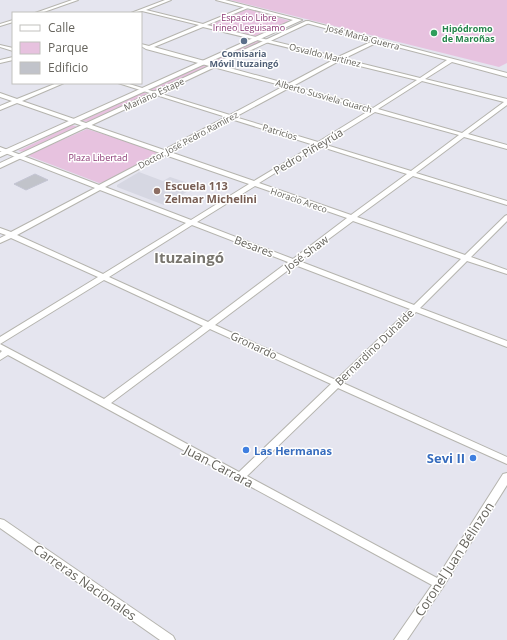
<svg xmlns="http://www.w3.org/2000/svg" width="507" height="640" font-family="'Open Sans',sans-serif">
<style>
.education{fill:#d6d7e2}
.green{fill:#e7c2df}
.building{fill:#c1c3ca;stroke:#c4c5d4}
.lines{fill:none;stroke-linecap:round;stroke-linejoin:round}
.minor-casing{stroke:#b5b4ae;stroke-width:2}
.tertiary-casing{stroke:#b5b4ae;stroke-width:2}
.minor{fill:#fff;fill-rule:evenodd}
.tertiary{fill:#fff;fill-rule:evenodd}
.leisure-dot{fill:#2e9e5b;stroke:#fff;stroke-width:1.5}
.service-dot{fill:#5c6f8a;stroke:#fff;stroke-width:1.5}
.education-dot{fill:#8d6e63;stroke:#fff;stroke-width:1.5}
.shop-dot{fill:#3f7fe0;stroke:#fff;stroke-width:1.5}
.labels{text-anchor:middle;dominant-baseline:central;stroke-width:3;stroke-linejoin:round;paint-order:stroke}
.far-park-label{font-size:9px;fill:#8b3774;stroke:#fff}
.far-leisure-label{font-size:9px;font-weight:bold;fill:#27864d;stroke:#fff;text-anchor:start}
.far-street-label{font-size:9px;fill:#66645d;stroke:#fff}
.far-service-label{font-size:9px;font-weight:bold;fill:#4e5e75;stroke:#fff}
.street-label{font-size:11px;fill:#66645d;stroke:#fff}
.education-label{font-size:11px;font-weight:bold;fill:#785e54;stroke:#fff;text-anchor:start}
.shop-label{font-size:11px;font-weight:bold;fill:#366cbe;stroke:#fff;text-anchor:start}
.near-shop-label{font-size:13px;font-weight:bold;fill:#366cbe;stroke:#fff;text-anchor:end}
.near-street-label{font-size:13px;fill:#66645d;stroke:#fff}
.district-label{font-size:15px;font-weight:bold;fill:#78756e;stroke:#fff}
</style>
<rect width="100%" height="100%" fill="#e5e5ef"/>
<!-- education -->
<polygon class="education" points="139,172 163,181 170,177 197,186 164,205 117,187 117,185"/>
<!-- green -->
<g class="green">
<polygon points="230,0 507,0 507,63 499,67"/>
<polygon points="245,10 252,10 290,21 255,37 209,25"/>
<polygon points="256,40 262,42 215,63 210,62"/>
<polygon points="203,65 209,66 156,91 150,90"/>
<polygon points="143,92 149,94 88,122 82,121"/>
<polygon points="72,125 78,127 24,152 18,151"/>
<polygon points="87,129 156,151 157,153 105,182 99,183 29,156 30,154"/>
</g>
<!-- building -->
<polygon class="building" points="35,174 48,180 26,190 14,184"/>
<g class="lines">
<defs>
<g id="minor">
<polygon points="72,0 78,0 41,13 35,13"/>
<path d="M 165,0 L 171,0 L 146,10 L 203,24 L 247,6 L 248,6 L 248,8 L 207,25 L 338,57 L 373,41 L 306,23 L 306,22 L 308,21 L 507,73 L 507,77 L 452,62 L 425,79 L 507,99 L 507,105 L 468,134 L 507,145 L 507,149 L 464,137 L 416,173 L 507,201 L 507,205 L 413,176 L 357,217 L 465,255 L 505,216 L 507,215 L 507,221 L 471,257 L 507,270 L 507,274 L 467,261 L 420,308 L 507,341 L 507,347 L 416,312 L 343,383 L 507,457 L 507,464 L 338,388 L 247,476 L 437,578 L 503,474 L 507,473 L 507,485 L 443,587 L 407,640 L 394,640 L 432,585 L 8,355 L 0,360 L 0,353 L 2,351 L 0,350 L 0,344 L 104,399 L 203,326 L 104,280 L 0,344 L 0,337 L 98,277 L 11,238 L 0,243 L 0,238 L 6,235 L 0,233 L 0,228 L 11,232 L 95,188 L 0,151 L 0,147 L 99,185 L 160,153 L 17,103 L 0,110 L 0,106 L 12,101 L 0,97 L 0,93 L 17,99 L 57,83 L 64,83 L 22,101 L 164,150 L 226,117 L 118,83 L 126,83 L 230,115 L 284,86 L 146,49 L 141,46 L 141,44 L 149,46 L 199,25 L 142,11 L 131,13 ZM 203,27 L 335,59 L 288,84 L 154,47 ZM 378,42 L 447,60 L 420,78 L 343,59 ZM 339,61 L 417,80 L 373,108 L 293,86 ZM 422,81 L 504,102 L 462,133 L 378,109 ZM 289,88 L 370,110 L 318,142 L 235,117 ZM 375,112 L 459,135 L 411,171 L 323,144 ZM 231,119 L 314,145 L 254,181 L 170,152 ZM 319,146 L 407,174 L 351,215 L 259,183 ZM 165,155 L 249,184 L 191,220 L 105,187 ZM 255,186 L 347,218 L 293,259 L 197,222 ZM 100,190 L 186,223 L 103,274 L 17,235 ZM 353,221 L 461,259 L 414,305 L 299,261 ZM 192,225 L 288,262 L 208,322 L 109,277 ZM 295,265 L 410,309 L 336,380 L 215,325 ZM 210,329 L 331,384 L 239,472 L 111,403 Z"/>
<polygon points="13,20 13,22 0,26 0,24"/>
<polygon points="0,45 13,48 13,51 0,47"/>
<polygon points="13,57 13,60 0,63 0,60"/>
<polygon points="0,519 4,520 173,636 175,640 160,640 0,528"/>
</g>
<g id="tertiary">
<polygon points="216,0 225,0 302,20 0,157 0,152 293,20"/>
<polygon points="306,21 311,22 0,168 0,163"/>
</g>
</defs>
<!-- minor casing -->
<use href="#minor" class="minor-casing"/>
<!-- tertiary casing -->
<use href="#tertiary" class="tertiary-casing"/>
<!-- minor -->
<use href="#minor" class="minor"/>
<!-- tertiary -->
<use href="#tertiary" class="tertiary"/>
</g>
<!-- markers -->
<circle class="leisure-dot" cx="434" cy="33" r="4"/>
<circle class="service-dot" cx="244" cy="41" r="4"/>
<circle class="education-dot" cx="157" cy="191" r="4"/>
<g class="shop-dot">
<circle cx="246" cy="450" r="4"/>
<circle cx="473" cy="458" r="4"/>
</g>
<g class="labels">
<!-- far-park labels -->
<g class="far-park-label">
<text x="249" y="17">Espacio Libre<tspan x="249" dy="10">Irineo Leguisamo</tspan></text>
<text x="98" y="157">Plaza Libertad</text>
</g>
<!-- far-leisure labels -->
<g class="far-leisure-label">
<text x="442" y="28">Hipódromo<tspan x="442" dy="10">de Maroñas</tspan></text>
</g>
<!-- far-street labels -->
<g class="far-street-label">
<text transform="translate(363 37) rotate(15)">José María Guerra</text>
<text transform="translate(325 55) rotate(14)">Osvaldo Martínez</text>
<text transform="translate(154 94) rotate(-25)">Mariano Estape</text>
<text transform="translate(324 96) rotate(16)">Alberto Susviela Guarch</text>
<text transform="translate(280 132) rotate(17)">Patricios</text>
<text transform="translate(188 140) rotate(-28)">Doctor José Pedro Ramírez</text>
<text transform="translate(299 200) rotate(19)">Horacio Areco</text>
</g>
<!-- far-service labels -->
<g class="far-service-label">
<text x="244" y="53">Comisaria<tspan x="244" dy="10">Móvil Ituzaingó</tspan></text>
</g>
<!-- street labels -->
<g class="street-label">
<text transform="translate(308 151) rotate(-31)">Pedro Piñeyrúa</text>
<text transform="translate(254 246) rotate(21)">Besares</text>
<text transform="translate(306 253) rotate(-37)">José Shaw</text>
<text transform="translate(254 345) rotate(25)">Gronardo</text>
<text transform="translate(374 347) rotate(-44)">Bernardino Duhalde</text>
</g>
<!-- education labels -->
<g class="education-label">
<text x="165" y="185">Escuela 113<tspan x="165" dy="13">Zelmar Michelini</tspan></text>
</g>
<!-- shop labels -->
<g class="shop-label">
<text x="254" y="450">Las Hermanas</text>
</g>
<!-- near-shop labels -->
<g class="near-shop-label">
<text x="465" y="458">Sevi II</text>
</g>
<!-- near-street labels -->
<g class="near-street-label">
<text transform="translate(219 466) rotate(28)">Juan Carrara</text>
<text transform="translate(454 559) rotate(-57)">Coronel Juan Bélinzon</text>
<text transform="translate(85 582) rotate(35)">Carreras Nacionales</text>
</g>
<!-- district labels -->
<g class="district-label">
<text x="189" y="257">Ituzaingó</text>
</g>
</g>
<!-- legend -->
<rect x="12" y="12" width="130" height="72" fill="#ffffff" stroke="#c2c1be"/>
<rect x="20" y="25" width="20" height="6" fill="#ffffff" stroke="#c2c1be"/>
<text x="48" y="32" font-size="12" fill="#66645d">Calle</text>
<rect x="20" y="42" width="20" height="12" fill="#e7c2df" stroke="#c2c1be"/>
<text x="48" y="52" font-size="12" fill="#66645d">Parque</text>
<rect x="20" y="62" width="20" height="12" fill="#c1c3ca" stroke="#c2c1be"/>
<text x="48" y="72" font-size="12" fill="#66645d">Edificio</text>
</svg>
